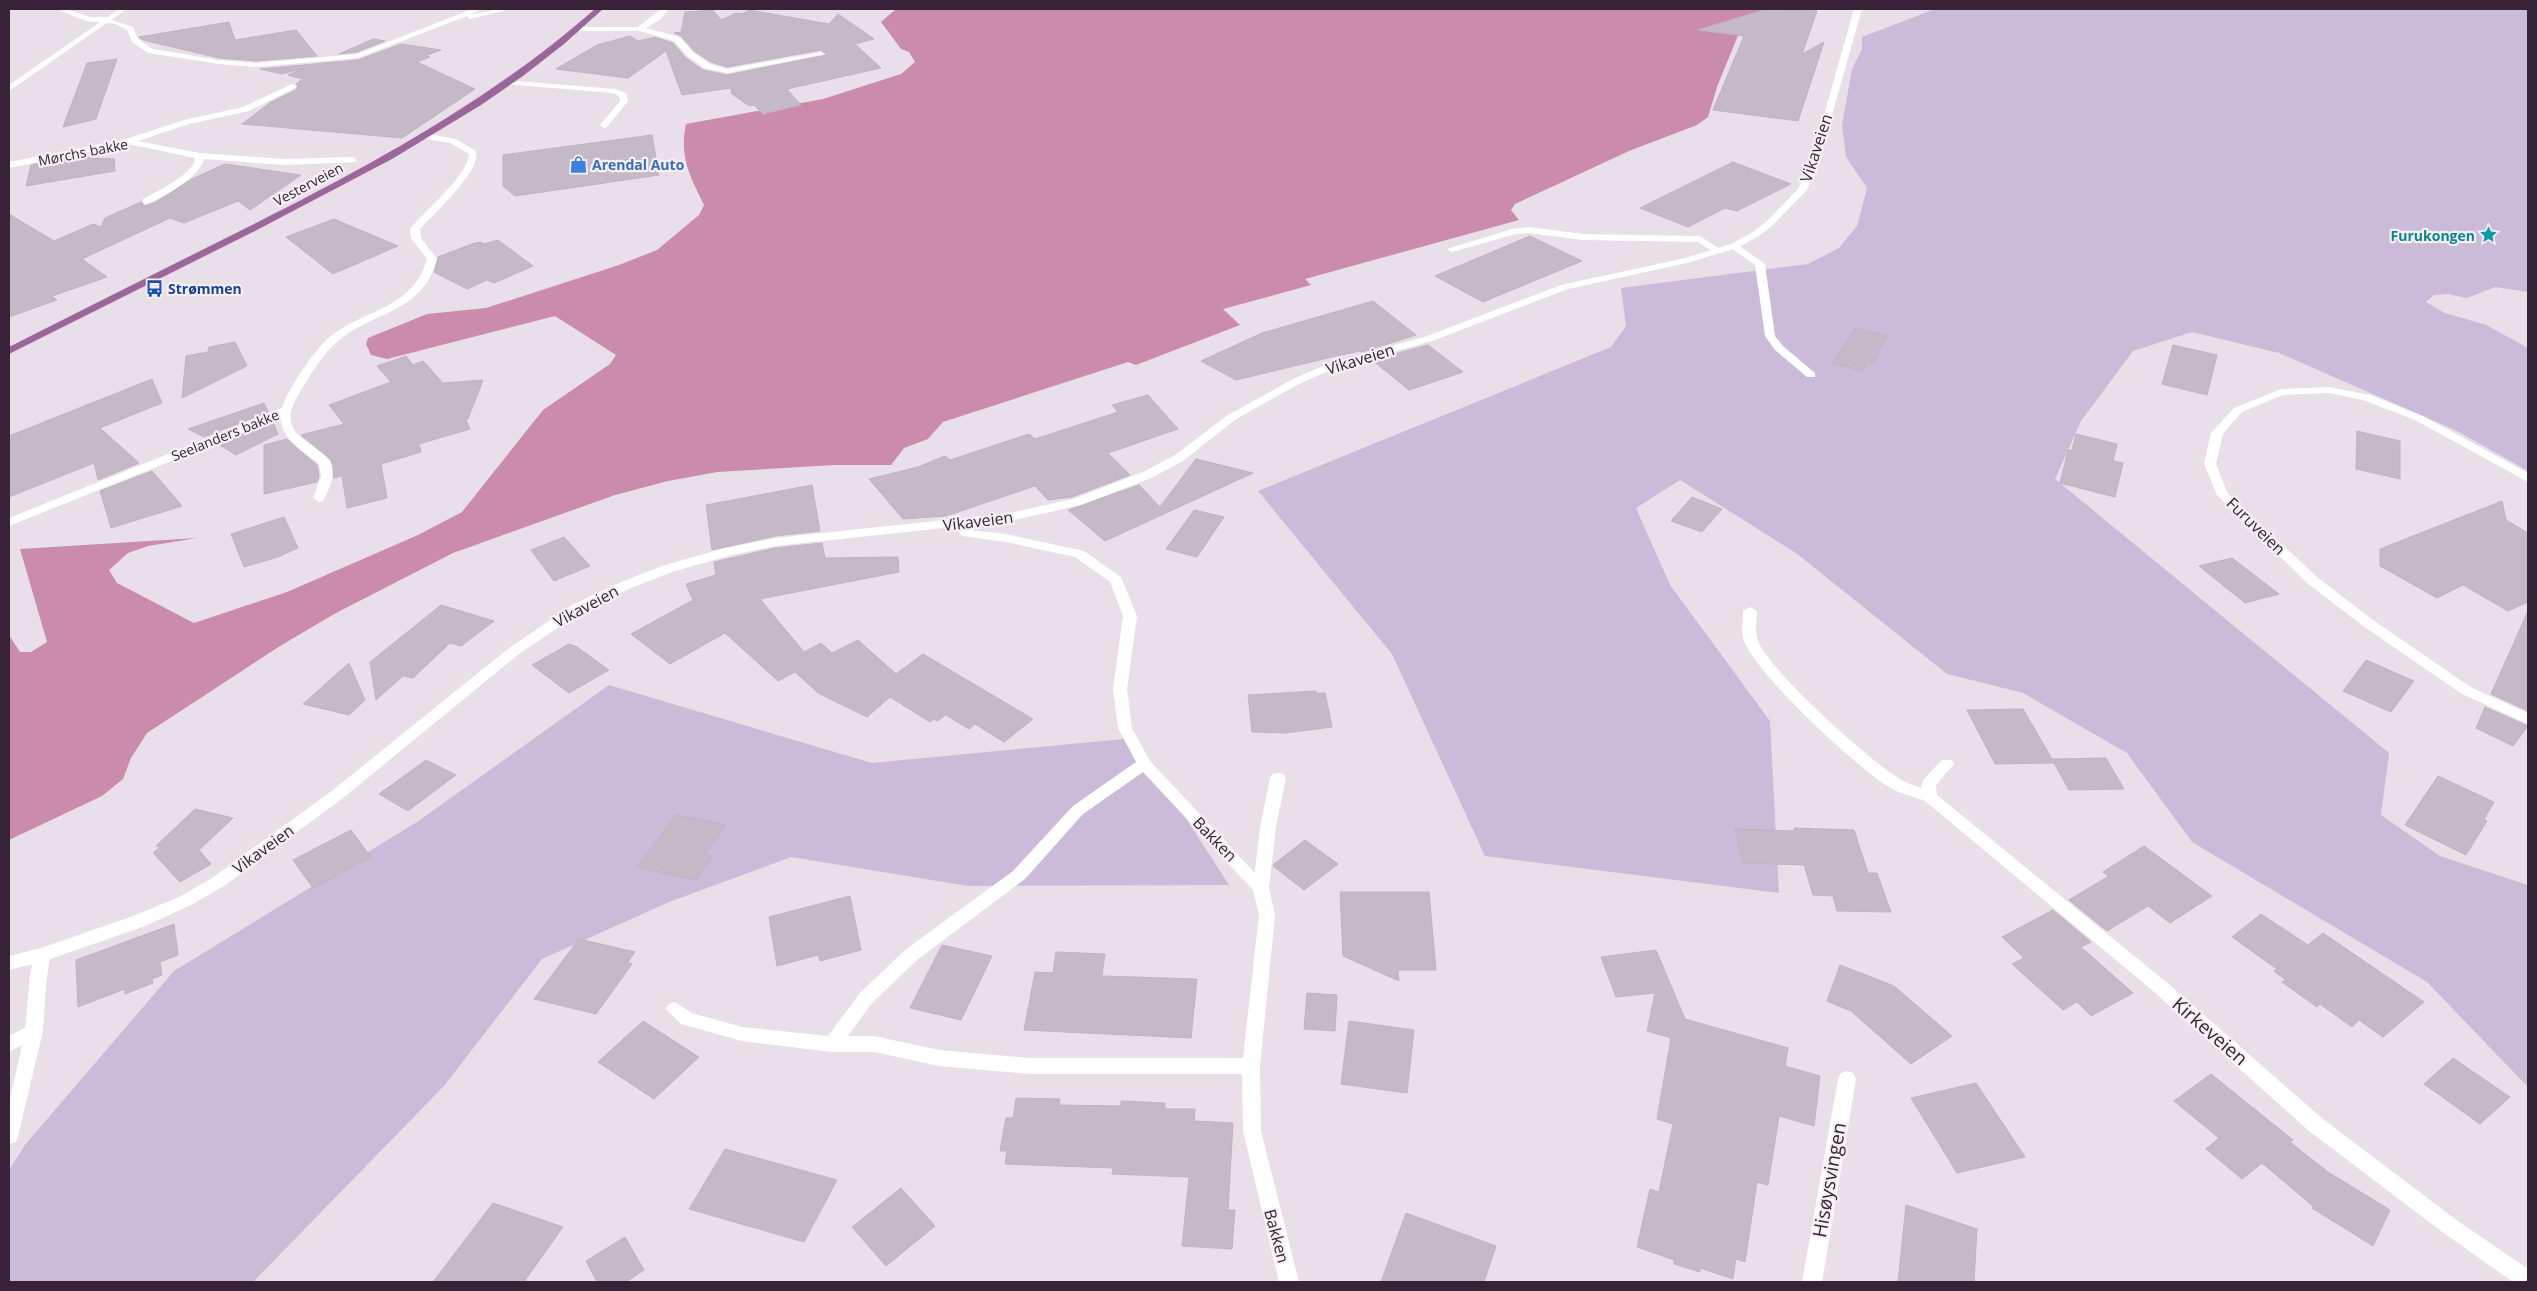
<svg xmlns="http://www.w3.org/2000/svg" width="2537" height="1291" font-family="'Open Sans',sans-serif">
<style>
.green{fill:#ccbad9}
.water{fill:#cb8bad}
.building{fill:#c5b8c7;stroke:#c0b2c2}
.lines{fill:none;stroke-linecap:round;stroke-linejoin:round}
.service{fill:#fff;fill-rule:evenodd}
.minor{fill:#fff;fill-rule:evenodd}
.secondary{fill:#fff;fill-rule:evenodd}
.primary{fill:#9b6799;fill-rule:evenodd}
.labels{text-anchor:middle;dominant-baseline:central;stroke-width:4.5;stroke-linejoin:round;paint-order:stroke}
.far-street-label{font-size:14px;fill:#382237;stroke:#f5eff6}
.far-shop-label{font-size:14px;font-weight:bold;fill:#366cbe;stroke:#f5eff6;text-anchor:start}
.far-culture-label{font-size:14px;font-weight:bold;fill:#0d838f;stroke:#f5eff6;text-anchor:end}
.far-transit-label{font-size:14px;font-weight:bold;fill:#164399;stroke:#f5eff6;text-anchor:start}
.street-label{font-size:16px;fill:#382237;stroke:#f5eff6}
.near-street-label{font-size:19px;fill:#382237;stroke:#f5eff6}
</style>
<rect width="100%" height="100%" fill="#e8dfe9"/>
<!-- green -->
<g class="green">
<polygon points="1935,9 2528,9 2528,292 2495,287 2467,298 2448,294 2434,295 2426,302 2445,313 2486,325 2528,348 2528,471 2457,431 2279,353 2192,332 2133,351 2081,421 2055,479 2389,753 2381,815 2440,856 2528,885 2528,1087 2427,982 2192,842 2127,753 2023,693 1947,674 1796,553 1680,480 1636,508 1670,585 1770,721 1779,893 1485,856 1392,654 1258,491 1611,347 1626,326 1621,288 1808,264 1839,248 1857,226 1867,188 1846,157 1842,125 1852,69 1862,49 1862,37"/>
<polygon points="609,685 872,763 1134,738 1229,885 968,886 791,857 669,902 542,959 444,1086 253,1282 9,1282 9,1170 25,1145 174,971 417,822"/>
</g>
<!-- water -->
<path class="water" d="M 896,9 L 1764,9 L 1743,23 L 1717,87 L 1708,117 L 1697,125 L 1629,151 L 1515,204 L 1511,210 L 1519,220 L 1305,279 L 1311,285 L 1223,309 L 1240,325 L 1136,365 L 1128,362 L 943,422 L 928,439 L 904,448 L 891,465 L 835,465 L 717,472 L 668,481 L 615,495 L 453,553 L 336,613 L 280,646 L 147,733 L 131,758 L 123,779 L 102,796 L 9,840 L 9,635 L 20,652 L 31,652 L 47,642 L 20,549 L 197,538 L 148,546 L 128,553 L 109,570 L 117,583 L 194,623 L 287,592 L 418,535 L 462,512 L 543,410 L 610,364 L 616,355 L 555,316 L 387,359 L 371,355 L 366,344 L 368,338 L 427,314 L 486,308 L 619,265 L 657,250 L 699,215 L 704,205 C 690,176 679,157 686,124 L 823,99 L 901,74 L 915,62 L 909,52 L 901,49 L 881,22 Z"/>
<!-- building -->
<g class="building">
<polygon points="1766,9 1817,11 1802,54 1824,42 1798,121 1713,110 1744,36 1698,30"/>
<polygon points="713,10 721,20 736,13 742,14 749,10 829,24 838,14 874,39 855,44 881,68 787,89 801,105 763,114 754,105 749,106 732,94 731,88 682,95 666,51 628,78 556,69 597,45 630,36 638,41 655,37 673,43 686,58 703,70 727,75 827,55 821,50 727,67 711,62 694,51 681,36 674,33 681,32 685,12"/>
<polygon points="229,22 235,40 296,30 317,56 256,61 219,58 143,40 139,37"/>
<polygon points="373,39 385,41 357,52 339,54"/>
<polygon points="401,44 441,50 425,56 430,57 417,62 475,89 402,138 242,124 271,102 296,90 298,85 296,84 302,79 288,75 305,68 282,74 260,69 358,60"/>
<polygon points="117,59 96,119 63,127 87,63"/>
<polygon points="652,135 659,175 515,196 503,186 503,155"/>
<polygon points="75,157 114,159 115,171 26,186 31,165"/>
<polygon points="1733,162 1791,184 1737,211 1725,208 1688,227 1640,208"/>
<polygon points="225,164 301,175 250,210 238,201 184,223 170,218 82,259 107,277 52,296 57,300 9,317 9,214 54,241 93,224 101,227 105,218 141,202 145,206 154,203 192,179"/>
<polygon points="334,219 398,246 333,274 286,237"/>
<polygon points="1530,236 1582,261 1483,302 1435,276"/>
<polygon points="498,240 533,266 494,283 487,280 467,289 434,272 438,257 472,244 480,242 484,244"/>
<polygon points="1373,301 1416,335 1362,352 1360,351 1332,357 1236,380 1201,361 1262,333"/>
<polygon points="1855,328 1887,336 1873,363 1868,362 1863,371 1833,363"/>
<polygon points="235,342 247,366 182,398 186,356 208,352 209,347"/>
<polygon points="1428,345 1463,372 1409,390 1372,360"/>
<polygon points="2173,345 2217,355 2207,395 2162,384"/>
<polygon points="406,356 413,365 423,361 443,383 483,380 468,419 466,420 470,429 419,444 421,452 381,464 387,498 347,508 342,476 334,478 331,460 301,435 344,424 329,405 391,382 377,366"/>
<polygon points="152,379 162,403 100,428 139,463 98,480 94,463 9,497 9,436"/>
<polygon points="1148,395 1178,429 1108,453 1130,475 1072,497 1048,500 1035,486 946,516 903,519 869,479 918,467 945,456 950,460 1029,434 1035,439 1118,412 1112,405"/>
<polygon points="264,403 268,412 204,437 188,429"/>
<polygon points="273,422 278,434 236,455 218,444"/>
<polygon points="2357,431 2400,441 2400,479 2356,469"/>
<polygon points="2076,434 2117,444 2113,461 2123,463 2115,497 2060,483 2068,450 2072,450"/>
<polygon points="287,439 317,465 319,476 317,482 264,494 264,445"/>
<polygon points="1196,459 1253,473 1105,541 1068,510 1139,485 1160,507"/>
<polygon points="152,471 182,506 111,528 100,491"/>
<polygon points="812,485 820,531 775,536 712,550 706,505"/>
<polygon points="1692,497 1722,509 1702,532 1671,521"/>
<polygon points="2502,501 2506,520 2528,533 2528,602 2508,611 2463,585 2437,598 2380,566 2380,549"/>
<polygon points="1194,510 1224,517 1197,557 1166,549"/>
<polygon points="284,517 298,548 278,557 244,567 231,534"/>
<polygon points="564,537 590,566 554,581 531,550"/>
<polygon points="822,543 825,558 898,557 899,572 760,599 804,652 821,643 832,653 858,640 896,674 923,654 1033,719 1004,742 975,724 969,729 946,715 937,721 934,719 930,722 890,697 867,717 818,693 795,672 778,681 725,633 670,664 631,634 693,600 686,584 716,575 714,562 775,548"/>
<polygon points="2232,558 2279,594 2245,603 2199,566"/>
<polygon points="441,605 494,621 461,646 450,643 413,678 403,676 376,700 370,662"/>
<polygon points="2528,611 2528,711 2491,694"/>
<polygon points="569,644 577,647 609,670 569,693 532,665"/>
<polygon points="2366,660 2414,681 2391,712 2343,691"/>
<polygon points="349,663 365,700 349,715 303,704"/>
<polygon points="1316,691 1316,693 1325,693 1332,727 1285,733 1252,732 1248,695"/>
<polygon points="2485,707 2528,726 2513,746 2476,728"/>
<polygon points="2023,709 2052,759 2106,758 2124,789 2069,790 2054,763 1995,764 1967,710"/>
<polygon points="426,760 456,775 408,811 379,794"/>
<polygon points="2438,776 2494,802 2484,819 2487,821 2466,855 2405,825"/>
<polygon points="195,809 233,818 199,850 211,864 180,882 153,853 160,847 156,846"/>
<polygon points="676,815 726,825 705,854 713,856 695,880 637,867"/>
<polygon points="1794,828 1854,830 1868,873 1877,873 1891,912 1837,911 1833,896 1813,895 1804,865 1743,863 1735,829 1794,831"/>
<polygon points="351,830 371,857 313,888 293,860"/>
<polygon points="1305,840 1338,864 1304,890 1273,866 1274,864"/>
<polygon points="2144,846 2212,896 2170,923 2148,906 2107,931 2069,900 2109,876 2103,872"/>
<polygon points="1340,892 1429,892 1436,970 1398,970 1399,981 1343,956"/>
<polygon points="850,896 861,950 820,961 818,955 777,966 769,917"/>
<polygon points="2053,910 2091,942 2081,947 2133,993 2091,1016 2077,1002 2063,1010 2012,964 2024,958 2002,937"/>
<polygon points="2261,914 2308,945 2323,933 2424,1002 2383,1037 2359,1020 2352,1027 2320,1004 2317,1007 2282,982 2286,980 2274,971 2277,969 2232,937"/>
<polygon points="174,924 178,955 160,962 162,975 152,979 153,983 125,994 125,989 78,1007 76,960"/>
<polygon points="579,939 635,952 628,962 632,964 596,1014 534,999"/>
<polygon points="942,945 992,956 961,1020 910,1008"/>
<polygon points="1656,950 1685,1019 1788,1048 1785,1066 1820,1076 1814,1126 1779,1116 1768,1185 1757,1182 1745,1262 1736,1259 1733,1279 1700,1268 1700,1272 1674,1264 1674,1260 1637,1247 1650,1189 1659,1192 1673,1124 1657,1119 1671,1038 1647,1031 1655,993 1616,997 1601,957"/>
<polygon points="1056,952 1105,954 1102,976 1197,979 1191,1038 1024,1030 1035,972 1053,973"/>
<polygon points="1840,965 1894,986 1952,1036 1911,1064 1851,1011 1827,1001"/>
<polygon points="1307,993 1337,995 1335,1031 1304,1029"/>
<polygon points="643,1021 699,1057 654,1099 598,1062"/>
<polygon points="1349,1021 1414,1030 1407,1093 1341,1084"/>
<polygon points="2453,1058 2510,1097 2480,1124 2424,1084"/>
<polygon points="2211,1074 2293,1140 2290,1142 2328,1172 2390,1210 2373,1246 2312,1208 2313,1206 2262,1163 2242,1179 2206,1149 2219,1138 2174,1101"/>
<polygon points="1976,1083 2025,1157 1957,1173 1911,1098"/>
<polygon points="1016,1098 1060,1099 1059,1105 1121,1106 1121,1101 1165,1103 1165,1109 1195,1109 1194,1121 1233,1123 1228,1210 1235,1210 1232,1249 1182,1246 1189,1177 1112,1174 1113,1168 1005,1164 1007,1151 1000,1151 1006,1118 1013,1118"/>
<polygon points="725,1149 837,1180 804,1242 689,1209"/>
<polygon points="901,1188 935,1226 886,1266 852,1227"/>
<polygon points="493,1203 563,1227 524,1282 433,1282"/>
<polygon points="1906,1205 1977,1229 1974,1282 1898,1282"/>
<polygon points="1406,1213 1496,1246 1484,1282 1381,1282"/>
<polygon points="625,1237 644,1270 626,1282 597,1282 586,1261"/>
</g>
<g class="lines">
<!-- service -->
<g class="service">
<polygon points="1529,227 1583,234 1700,236 1724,252 1716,254 1698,242 1583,240 1529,233 1516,234 1452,252 1447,249 1512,229"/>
<polygon points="1278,773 1283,774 1286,778 1276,827 1269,888 1267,892 1261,894 1255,892 1253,888 1260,827 1270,778 1273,774"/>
<polygon points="34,1023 40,1025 43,1030 40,1035 9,1052 9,1036"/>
</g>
<!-- minor -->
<g class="minor">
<polygon points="56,9 66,9 90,17 112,17 112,20 133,27 138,39 153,49 219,60 256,63 357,54 472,9 482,9 470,15 498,9 511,9 470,19 467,16 358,58 256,67 219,64 148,53 132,42 127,30 115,24 86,21"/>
<polygon points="661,9 669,9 661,19 646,28 680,37 693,52 710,64 727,69 821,52 825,54 727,73 704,68 687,56 674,41 640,31 578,31 574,29 578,27 638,27"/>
<polygon points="503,80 615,89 626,93 628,101 607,127 604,128 600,125 620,101 619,96 613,93 506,84 502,82"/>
<path d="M 292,84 L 296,86 L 295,88 L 249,111 L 189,124 L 138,141 L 200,153 L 284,159 L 353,157 L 357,160 L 356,162 L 284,165 L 204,159 C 201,176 162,199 146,204 L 143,203 L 143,199 C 156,192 194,174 195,158 L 128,144 L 9,168 L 9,162 L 126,139 L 184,120 L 243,107 Z"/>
<path d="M 424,133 L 456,139 L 476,151 C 483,169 433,215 420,229 L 421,238 L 437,259 C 423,312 376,311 339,340 C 322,354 307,380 296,399 C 276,436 316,442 330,461 C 337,472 329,491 323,501 L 319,502 L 313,498 L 321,476 L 319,464 C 303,452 281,439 281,417 L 9,526 L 9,518 L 282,408 C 288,389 316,347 332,335 C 367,309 413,308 427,259 L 411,238 L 410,229 C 424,211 468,176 469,154 L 450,143 L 421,138 L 421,134 Z"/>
<polygon points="1731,244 1737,244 1765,264 1775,336 1783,346 1815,373 1815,377 1807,377 1775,350 1765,336 1755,265 1731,248"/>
<polygon points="2329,387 2370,395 2423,416 2528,473 2528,482 2415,420 2363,400 2329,393 2283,395 2242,412 2223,434 2216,464 2228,494 2317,577 2373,620 2472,688 2528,713 2528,724 2462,694 2363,626 2307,583 2217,495 2204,464 2211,433 2234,408 2281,389"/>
<path d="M 957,520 L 961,521 L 970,530 L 1006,534 L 1084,551 L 1121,577 L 1137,616 L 1127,689 L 1132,728 L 1150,761 L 1269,888 L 1275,915 L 1260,1066 L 1261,1131 L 1299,1282 L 1279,1282 L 1243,1131 L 1242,1074 L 1029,1074 L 939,1066 L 874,1052 L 832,1052 L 742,1041 L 681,1024 L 666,1009 L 669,1004 L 675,1002 L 692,1013 L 742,1027 L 828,1036 L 860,993 L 905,950 L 1013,871 L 1073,806 L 1136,762 L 1118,728 L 1113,689 L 1123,616 L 1110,582 L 1075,557 L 1006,542 L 962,536 L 951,524 ZM 1143,772 L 1253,890 L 1259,915 L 1243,1058 L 1029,1058 L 939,1050 L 874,1036 L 848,1036 L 872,1003 L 917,960 L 1025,879 L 1083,814 Z"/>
<path d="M 1750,607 L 1757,611 C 1757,619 1755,630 1757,638 C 1765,668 1871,762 1900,779 C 1906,783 1914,785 1921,788 L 1923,780 L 1942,760 L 1952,760 L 1954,764 L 1936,785 L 1937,795 L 2165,981 L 2323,1119 L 2455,1219 L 2528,1269 L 2528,1282 L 2513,1282 L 2441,1231 L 2309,1131 L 2153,991 L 1925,801 C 1913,796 1900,794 1889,787 C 1857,768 1752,671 1743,638 C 1741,630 1743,619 1743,611 Z"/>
<polygon points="42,948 48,950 50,955 46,984 43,1031 18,1136 16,1142 9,1144 9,1104 25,1031 30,974 36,950"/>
<polygon points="1847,1071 1853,1073 1856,1079 1822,1282 1802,1282 1838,1079 1841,1073"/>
</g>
<!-- secondary -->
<g class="secondary">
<polygon points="119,9 127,9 9,91 9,85"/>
<polygon points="1854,9 1862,9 1819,161 1807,190 1773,225 1759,236 1737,248 1687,263 1568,289 1435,340 1333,369 1301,383 1236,419 1183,461 1151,478 1081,505 1010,521 775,546 728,556 672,572 631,588 584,610 519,654 343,798 224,886 191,905 145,926 42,962 9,970 9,956 41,948 133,916 179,897 212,878 333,790 509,648 574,604 621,582 662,566 721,549 775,538 1010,513 1073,499 1143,472 1175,455 1228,415 1293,379 1325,365 1427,336 1561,285 1685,258 1731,244 1753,232 1767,221 1798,189 1811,161"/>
</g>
<!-- primary -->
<path class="primary" d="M 595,9 L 603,9 L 564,44 L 523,76 L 481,105 L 392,159 L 255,231 L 9,354 L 9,347 C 78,312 148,277 218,242 C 351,176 482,108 595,9 Z"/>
</g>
<!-- icons -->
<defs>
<symbol id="shop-bare" viewBox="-9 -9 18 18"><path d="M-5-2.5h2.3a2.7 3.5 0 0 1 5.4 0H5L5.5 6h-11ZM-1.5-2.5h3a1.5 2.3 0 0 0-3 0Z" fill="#3f7fe0" stroke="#f5eff6" stroke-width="2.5" paint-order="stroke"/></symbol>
<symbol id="sight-bare" viewBox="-9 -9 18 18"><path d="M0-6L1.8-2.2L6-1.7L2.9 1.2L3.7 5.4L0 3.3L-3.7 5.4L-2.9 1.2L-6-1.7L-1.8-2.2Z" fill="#0f9aa8" stroke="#f5eff6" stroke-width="2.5" paint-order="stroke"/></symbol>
<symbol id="bus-bare" viewBox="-9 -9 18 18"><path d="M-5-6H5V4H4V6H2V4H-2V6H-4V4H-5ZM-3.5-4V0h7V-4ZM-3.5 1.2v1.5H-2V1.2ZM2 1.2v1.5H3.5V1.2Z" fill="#1a4fb4" stroke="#f5eff6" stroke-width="2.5" paint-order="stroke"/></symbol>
</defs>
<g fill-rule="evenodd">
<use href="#shop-bare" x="566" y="152" width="25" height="25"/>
<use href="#sight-bare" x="2476" y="222" width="25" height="25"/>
<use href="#bus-bare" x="142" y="276" width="25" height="25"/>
</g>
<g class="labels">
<!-- far-street labels -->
<g class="far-street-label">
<text transform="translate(83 152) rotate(-11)">Mørchs bakke</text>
<text transform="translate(308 184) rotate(-28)">Vesterveien</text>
<text transform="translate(225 435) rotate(-22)">Seelanders bakke</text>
</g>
<!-- far-shop labels -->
<g class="far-shop-label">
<text x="592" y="164">Arendal Auto</text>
</g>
<!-- far-culture labels -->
<g class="far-culture-label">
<text x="2475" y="235">Furukongen</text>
</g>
<!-- far-transit labels -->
<g class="far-transit-label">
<text x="168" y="288">Strømmen</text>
</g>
<!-- street labels -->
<g class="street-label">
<text transform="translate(1816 148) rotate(-72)">Vikaveien</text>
<text transform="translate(1360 359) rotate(-17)">Vikaveien</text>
<text transform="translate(978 521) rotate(-7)">Vikaveien</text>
<text transform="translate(2256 526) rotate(44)">Furuveien</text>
<text transform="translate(586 606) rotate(-28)">Vikaveien</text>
<text transform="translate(1215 839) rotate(46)">Bakken</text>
<text transform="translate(263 849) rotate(-36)">Vikaveien</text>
<text transform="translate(1277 1236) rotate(75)">Bakken</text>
</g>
<!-- near-street labels -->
<g class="near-street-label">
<text transform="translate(2210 1031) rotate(41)">Kirkeveien</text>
<text transform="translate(1829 1180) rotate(-80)">Hisøysvingen</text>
</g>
</g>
<!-- border -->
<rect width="2537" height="1291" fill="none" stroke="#382237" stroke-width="20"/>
</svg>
